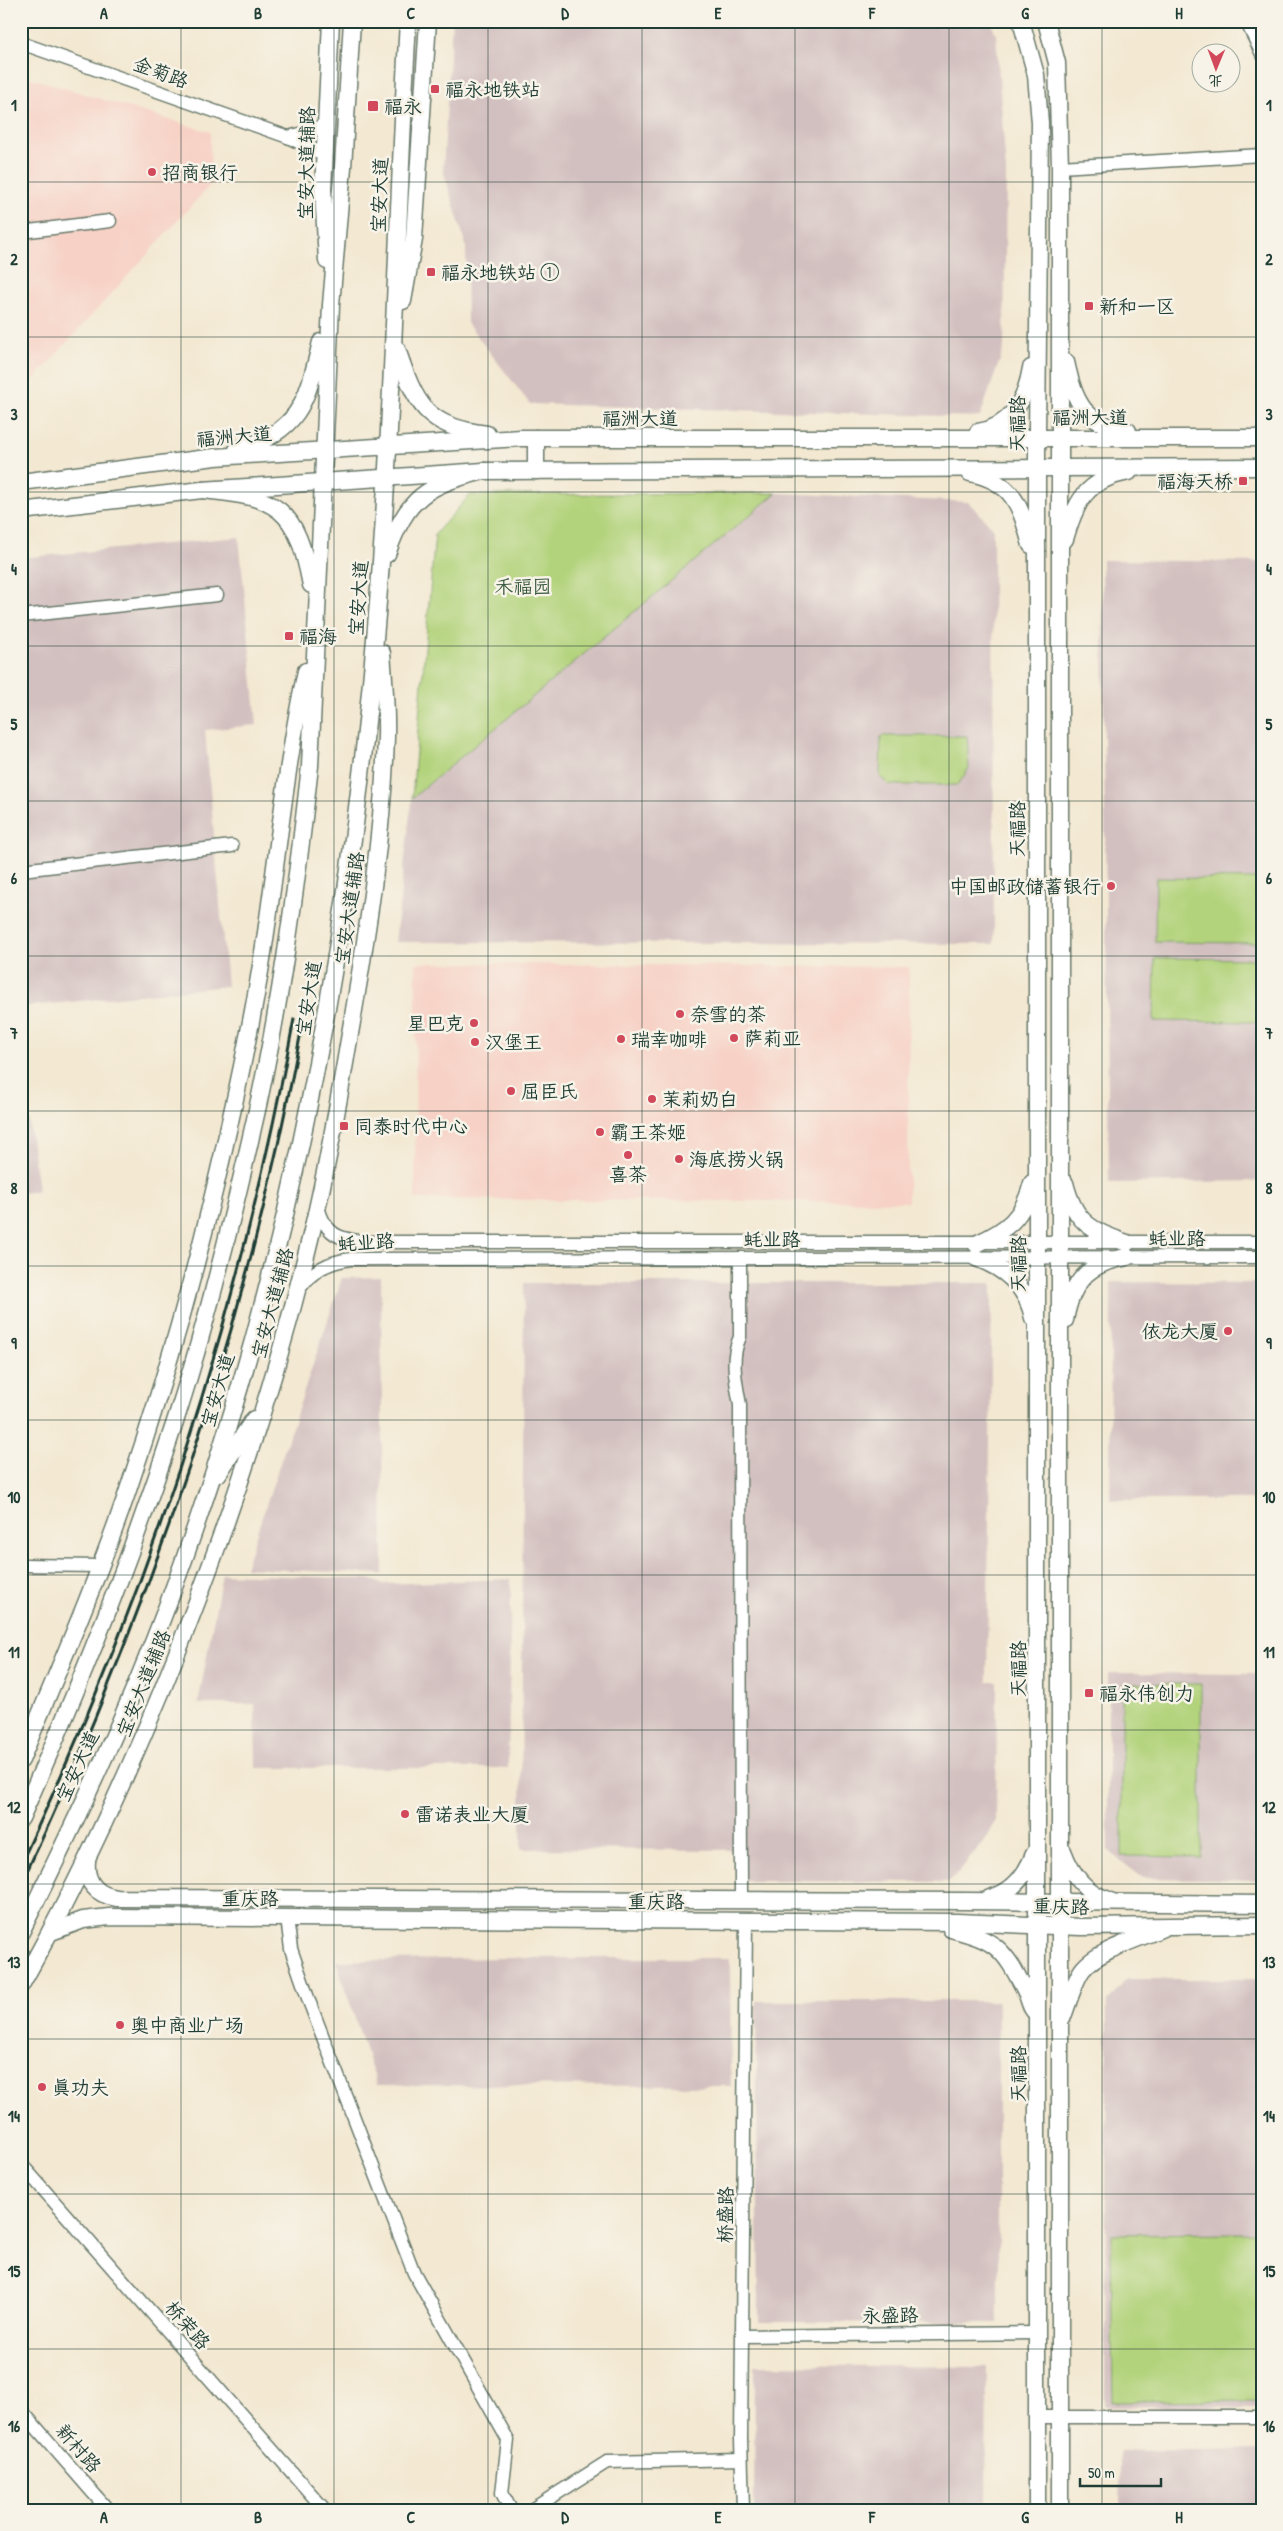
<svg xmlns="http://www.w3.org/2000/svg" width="1283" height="2531" font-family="'Patrick Hand','LXGW WenKai TC',sans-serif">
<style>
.built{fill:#f7d1c6}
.industrial{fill:#d2bfbf}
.green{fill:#b2d37b;stroke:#688858}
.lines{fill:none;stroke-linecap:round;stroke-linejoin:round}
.minor-casing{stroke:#69796b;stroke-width:15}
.major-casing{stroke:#69796b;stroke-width:19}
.minor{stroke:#fff;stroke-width:12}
.major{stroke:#fff;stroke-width:16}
.rail{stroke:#1f3d34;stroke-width:3}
.grid{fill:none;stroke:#1f3d34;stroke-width:1;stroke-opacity:0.55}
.poi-dot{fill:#d1495b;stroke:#f7f3e8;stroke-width:2}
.labels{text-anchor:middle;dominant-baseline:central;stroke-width:5;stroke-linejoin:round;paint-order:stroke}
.street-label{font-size:19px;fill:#1f3d34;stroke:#f7f3e8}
.poi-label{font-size:19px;fill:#1f3d34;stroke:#f7f3e8;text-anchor:start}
.park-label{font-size:19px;fill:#3c5b42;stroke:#f7f3e8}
.neatline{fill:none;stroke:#1f3d34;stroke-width:2}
.grid-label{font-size:16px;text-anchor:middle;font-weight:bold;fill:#1f3d34}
</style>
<rect width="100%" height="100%" fill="#f7f3e8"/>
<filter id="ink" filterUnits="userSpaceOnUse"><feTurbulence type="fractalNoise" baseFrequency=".02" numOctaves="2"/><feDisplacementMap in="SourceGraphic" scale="10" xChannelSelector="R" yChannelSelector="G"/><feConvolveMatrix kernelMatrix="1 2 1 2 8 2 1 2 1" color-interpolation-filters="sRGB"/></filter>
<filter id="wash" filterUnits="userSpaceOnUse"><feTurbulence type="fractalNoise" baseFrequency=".0096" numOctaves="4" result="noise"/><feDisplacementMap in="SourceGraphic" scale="20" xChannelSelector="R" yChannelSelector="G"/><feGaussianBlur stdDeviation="1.12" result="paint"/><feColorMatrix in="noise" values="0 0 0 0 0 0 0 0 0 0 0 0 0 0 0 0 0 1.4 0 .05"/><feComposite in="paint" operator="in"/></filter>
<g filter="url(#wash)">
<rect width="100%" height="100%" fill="#f3e8d1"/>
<!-- built -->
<g class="built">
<polygon points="21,75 210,132 211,184 21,393"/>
<polygon points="416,963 909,967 908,1202 415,1199"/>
</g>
<!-- industrial -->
<g class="industrial">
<polygon points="452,21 990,21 996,34 1006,172 1004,348 980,417 530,404 467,323 466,245 443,170"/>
<polygon points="776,493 968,502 993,528 994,944 395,942 412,798"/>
<polygon points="239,537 257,725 205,730 227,986 21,1007 21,558"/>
<polygon points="1102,560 1262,562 1262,1181 1109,1183"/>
<polygon points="21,1058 38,1191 21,1193"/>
<polygon points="381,1277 383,1574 245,1568 342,1278"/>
<polygon points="1111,1282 1262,1283 1262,1500 1110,1500"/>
<polygon points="524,1283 992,1283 987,1681 997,1681 996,1821 987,1838 950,1882 740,1881 740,1850 521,1849"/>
<polygon points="222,1574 369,1579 383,1584 511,1579 508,1768 256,1768 255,1704 198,1704"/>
<polygon points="1108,1673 1262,1674 1262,1880 1143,1878 1108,1851"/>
<polygon points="502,1958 730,1958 731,2086 377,2085 336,1961"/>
<polygon points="1127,1979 1262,1979 1262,2407 1105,2406 1107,2002"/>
<polygon points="756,2001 998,2001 998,2323 759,2322"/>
<polygon points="755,2365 987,2367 986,2510 754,2510"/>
<polygon points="1262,2449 1262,2510 1120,2510 1120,2451"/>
</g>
<!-- green -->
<g class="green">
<polygon points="776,493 412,798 435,534 470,495"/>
<polygon points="881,736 967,736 969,768 958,785 889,785 880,777"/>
<polygon points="1156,878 1262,879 1262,943 1155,942"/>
<polygon points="1155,958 1262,959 1262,1022 1154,1021"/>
<polygon points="1122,1684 1201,1684 1201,1857 1122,1856"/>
<polygon points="1262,2233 1262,2400 1113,2401 1111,2234"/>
</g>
</g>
<g filter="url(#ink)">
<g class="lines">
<defs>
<g id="minor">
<polyline points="1246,21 1262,54"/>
<polyline points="21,43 288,137 324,155"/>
<polyline points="288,137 312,131 326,123"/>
<polyline points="1060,167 1262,155"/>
<polyline points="21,232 110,221"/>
<polyline points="21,616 217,595"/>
<polyline points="21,870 232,846"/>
<path d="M 318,1206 C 326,1240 345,1240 376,1242 L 1262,1242"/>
<path d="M 740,1258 L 740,1337 C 730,1358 736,1382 740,1405 L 741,1900"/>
<path d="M 300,1288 C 313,1270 328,1262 351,1259 L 1262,1257"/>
<polyline points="21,1565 100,1566"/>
<polyline points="287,1918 291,1949 309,2001 414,2273 508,2440 502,2493 511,2510"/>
<polyline points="21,2164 325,2510"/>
<polyline points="743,2336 1037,2333"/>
<polyline points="21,2410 108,2510"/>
<polyline points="1037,2417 1262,2417"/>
<polyline points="531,2510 607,2462 741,2459"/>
<polyline points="743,2510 741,2439 746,1921"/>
</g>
<g id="major">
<polyline points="1021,21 1036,75 1040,123 1037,437 1037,2510"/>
<polyline points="1046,21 1057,63 1060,167 1060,2510"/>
<polyline points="327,261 323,189 331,21"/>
<polyline points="403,301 414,239 428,21"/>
<path d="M 397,349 C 416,405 425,426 487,434"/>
<path d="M 1066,362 C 1075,403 1083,423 1128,431"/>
<path d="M 978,432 C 1012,427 1026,398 1031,368"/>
<polyline points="536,438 536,471"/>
<path d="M 237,450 C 301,430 306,403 321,342"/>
<path d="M 970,473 C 1014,482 1020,505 1031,545"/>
<polyline points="21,482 215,457 521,438 1262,438"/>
<path d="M 202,490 C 279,497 296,507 311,585"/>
<polyline points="21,511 202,490 484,471 1262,467"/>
<path d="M 1065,539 C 1076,501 1086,480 1129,472"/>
<path d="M 387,554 C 407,497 426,485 484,471"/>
<path d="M 1065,1183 C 1075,1223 1090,1230 1127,1243"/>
<path d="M 976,1244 C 1007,1230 1023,1218 1032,1183"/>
<path d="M 976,1258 C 1004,1268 1027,1286 1033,1318"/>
<path d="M 1065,1320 C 1072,1281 1088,1263 1127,1257"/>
<polyline points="218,1474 254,1419"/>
<path d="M 21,1760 C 57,1673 95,1586 126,1496 C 169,1370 205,1238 233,1108 C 245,1054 256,1000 264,946 C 278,854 286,762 306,671"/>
<path d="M 21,1818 C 78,1691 130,1561 173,1428 C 204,1334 228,1237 250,1141 C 279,1018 296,891 310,766 L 331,305 L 343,167 L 352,21"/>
<path d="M 1063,1851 C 1071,1873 1085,1893 1109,1900"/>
<path d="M 87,1861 C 85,1882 96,1895 117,1898 L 966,1901 L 1262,1904"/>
<path d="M 990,1898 C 1013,1892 1026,1875 1034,1854"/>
<path d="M 951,1929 C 997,1941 1003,1948 1025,1990 C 1029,1997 1029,2005 1034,2011"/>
<path d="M 21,1932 C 75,1823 128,1712 170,1598 C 276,1314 337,1013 368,712 C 392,483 395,252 408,21"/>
<polyline points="51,1932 83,1920 109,1917 957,1922 1081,1927 1262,1925"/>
<path d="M 21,1985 C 75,1889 121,1790 163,1688 C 223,1541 274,1390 311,1235 C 328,1165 340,1093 352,1022 C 368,928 383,832 386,737 C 387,709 384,681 382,653"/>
<path d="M 1062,2019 C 1067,2007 1075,1978 1083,1969 C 1098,1950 1142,1938 1165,1927"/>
</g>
</defs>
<!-- minor casing -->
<use href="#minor" class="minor-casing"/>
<!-- major casing -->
<use href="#major" class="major-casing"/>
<!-- minor -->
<use href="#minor" class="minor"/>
<!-- major -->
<use href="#major" class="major"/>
<!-- rail -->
<g class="rail">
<path d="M 21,1863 C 149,1594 240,1312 294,1019"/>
<path d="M 21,1884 C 153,1606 248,1323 303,1021"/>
</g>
</g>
</g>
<!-- grid -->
<path class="grid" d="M 181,21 L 181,2510M 334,21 L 334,2510M 488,21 L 488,2510M 642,21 L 642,2510M 795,21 L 795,2510M 949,21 L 949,2510M 1102,21 L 1102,2510M 21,182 L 1262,182M 21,337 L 1262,337M 21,492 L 1262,492M 21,646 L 1262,646M 21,801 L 1262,801M 21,956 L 1262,956M 21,1111 L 1262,1111M 21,1266 L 1262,1266M 21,1420 L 1262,1420M 21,1575 L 1262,1575M 21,1730 L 1262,1730M 21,1884 L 1262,1884M 21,2039 L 1262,2039M 21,2194 L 1262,2194M 21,2349 L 1262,2349"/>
<!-- markers -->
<g class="poi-dot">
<rect x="430" y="84" width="10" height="10" rx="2.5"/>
<rect x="367" y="100" width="12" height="12" rx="2.5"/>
<circle cx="152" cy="172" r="5"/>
<rect x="426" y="267" width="10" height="10" rx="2.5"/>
<rect x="1084" y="301" width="10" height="10" rx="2.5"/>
<rect x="1238" y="476" width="10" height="10" rx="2.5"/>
<rect x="284" y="631" width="10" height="10" rx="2.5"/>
<circle cx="1111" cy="886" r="5"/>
<circle cx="680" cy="1014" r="5"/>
<circle cx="474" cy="1023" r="5"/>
<circle cx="734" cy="1038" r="5"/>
<circle cx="621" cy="1039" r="5"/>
<circle cx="475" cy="1042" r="5"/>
<circle cx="511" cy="1091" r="5"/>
<circle cx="652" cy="1099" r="5"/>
<rect x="339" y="1121" width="10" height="10" rx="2.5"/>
<circle cx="600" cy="1132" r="5"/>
<circle cx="628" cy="1155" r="5"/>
<circle cx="679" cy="1159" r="5"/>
<circle cx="1228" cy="1331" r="5"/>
<rect x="1084" y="1688" width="10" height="10" rx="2.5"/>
<circle cx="405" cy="1814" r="5"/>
<circle cx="120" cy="2025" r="5"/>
<circle cx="42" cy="2087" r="5"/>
</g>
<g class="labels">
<!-- street labels -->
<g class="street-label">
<text transform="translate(161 72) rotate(20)">金菊路</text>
<text transform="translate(306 163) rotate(-89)">宝安大道辅路</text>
<text transform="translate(379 195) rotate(-88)">宝安大道</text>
<text x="1090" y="417">福洲大道</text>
<text x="640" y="418">福洲大道</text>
<text transform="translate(1017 424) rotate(-90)">天福路</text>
<text transform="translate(234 436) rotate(-5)">福洲大道</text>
<text transform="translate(358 598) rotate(-86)">宝安大道</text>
<text transform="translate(1017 829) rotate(-90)">天福路</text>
<text transform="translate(349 908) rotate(-82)">宝安大道辅路</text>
<text transform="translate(308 998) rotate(-81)">宝安大道</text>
<text x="1177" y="1238">蚝业路</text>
<text x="772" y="1239">蚝业路</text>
<text transform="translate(366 1242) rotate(-4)">蚝业路</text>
<text transform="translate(1018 1264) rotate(-90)">天福路</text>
<text transform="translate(272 1303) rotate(-75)">宝安大道辅路</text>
<text transform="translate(217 1390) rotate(-74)">宝安大道</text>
<text transform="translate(1018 1669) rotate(-90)">天福路</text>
<text transform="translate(143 1683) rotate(-68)">宝安大道辅路</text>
<text transform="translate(77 1766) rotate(-65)">宝安大道</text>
<text x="250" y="1898">重庆路</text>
<text x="656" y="1901">重庆路</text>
<text transform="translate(1061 1906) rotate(2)">重庆路</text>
<text transform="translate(1018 2074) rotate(-90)">天福路</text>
<text transform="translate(725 2215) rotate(-89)">桥盛路</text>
<text transform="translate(890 2315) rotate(-1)">永盛路</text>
<text transform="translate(188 2325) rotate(49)">桥荣路</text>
<text transform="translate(79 2448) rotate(49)">新村路</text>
</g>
<!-- poi labels -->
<g class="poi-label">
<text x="445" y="89">福永地铁站</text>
<text x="384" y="106">福永</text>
<text x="162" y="172">招商银行</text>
<text x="441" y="272">福永地铁站 ①</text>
<text x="1099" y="306">新和一区</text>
<text x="1233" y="481" text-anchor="end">福海天桥</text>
<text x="299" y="636">福海</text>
<text x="1101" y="886" text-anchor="end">中国邮政储蓄银行</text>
<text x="690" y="1014">奈雪的茶</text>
<text x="464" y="1023" text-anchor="end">星巴克</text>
<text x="744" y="1038">萨莉亚</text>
<text x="631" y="1039">瑞幸咖啡</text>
<text x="485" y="1042">汉堡王</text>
<text x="521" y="1091">屈臣氏</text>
<text x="662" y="1099">茉莉奶白</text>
<text x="354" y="1126">同泰时代中心</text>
<text x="610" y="1132">霸王茶姬</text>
<text x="689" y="1159">海底捞火锅</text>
<text x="628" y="1174" text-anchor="middle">喜茶</text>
<text x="1218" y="1331" text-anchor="end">依龙大厦</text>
<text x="1099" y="1693">福永伟创力</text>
<text x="415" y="1814">雷诺表业大厦</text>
<text x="130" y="2025">奥中商业广场</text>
<text x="52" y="2087">真功夫</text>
</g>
<!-- park labels -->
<g class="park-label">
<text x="523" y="586">禾福园</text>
</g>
</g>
<!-- margin -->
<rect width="1283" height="2531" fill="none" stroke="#f7f3e8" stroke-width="55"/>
<!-- north arrow -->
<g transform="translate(1216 68) rotate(181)"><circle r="24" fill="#f7f3e8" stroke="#a1aaa0"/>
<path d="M0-4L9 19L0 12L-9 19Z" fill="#d1495b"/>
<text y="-8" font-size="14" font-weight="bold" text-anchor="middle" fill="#1f3d34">北</text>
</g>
<!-- scale -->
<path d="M1080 2478v8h81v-8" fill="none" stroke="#1f3d34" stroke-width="2.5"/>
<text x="1088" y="2478" font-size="15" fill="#1f3d34" stroke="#f7f3e8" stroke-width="4" paint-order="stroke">50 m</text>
<rect x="28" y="28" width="1228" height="2476" class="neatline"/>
<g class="grid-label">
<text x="104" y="19">A</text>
<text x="258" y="19">B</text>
<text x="411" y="19">C</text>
<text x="565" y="19">D</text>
<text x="718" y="19">E</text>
<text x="872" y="19">F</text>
<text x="1025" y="19">G</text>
<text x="1179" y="19">H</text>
<text x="14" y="111">1</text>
<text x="1269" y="111">1</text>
<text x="14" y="265">2</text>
<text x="1269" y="265">2</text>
<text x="14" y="420">3</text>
<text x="1269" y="420">3</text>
<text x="14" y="575">4</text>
<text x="1269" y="575">4</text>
<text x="14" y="730">5</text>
<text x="1269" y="730">5</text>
<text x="14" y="884">6</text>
<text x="1269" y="884">6</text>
<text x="14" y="1039">7</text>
<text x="1269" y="1039">7</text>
<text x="14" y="1194">8</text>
<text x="1269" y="1194">8</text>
<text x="14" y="1349">9</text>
<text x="1269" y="1349">9</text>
<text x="14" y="1503">10</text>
<text x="1269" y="1503">10</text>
<text x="14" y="1658">11</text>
<text x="1269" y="1658">11</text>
<text x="14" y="1813">12</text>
<text x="1269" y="1813">12</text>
<text x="14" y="1968">13</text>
<text x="1269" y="1968">13</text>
<text x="14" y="2122">14</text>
<text x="1269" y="2122">14</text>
<text x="14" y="2277">15</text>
<text x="1269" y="2277">15</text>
<text x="14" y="2432">16</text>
<text x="1269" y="2432">16</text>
<text x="104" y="2523">A</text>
<text x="258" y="2523">B</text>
<text x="411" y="2523">C</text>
<text x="565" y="2523">D</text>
<text x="718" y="2523">E</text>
<text x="872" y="2523">F</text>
<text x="1025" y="2523">G</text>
<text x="1179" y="2523">H</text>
</g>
</svg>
